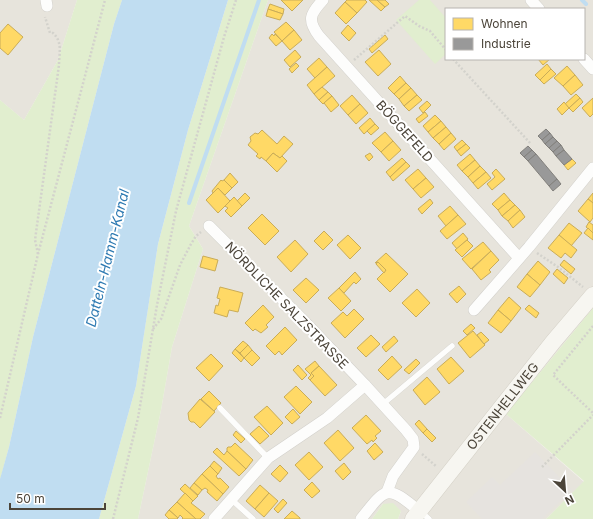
<svg xmlns="http://www.w3.org/2000/svg" width="593" height="519" font-family="Inter,sans-serif">
<style>
.residential{fill:#e7e4dc;fill-rule:evenodd}
.green{fill:#e1eecf}
.parking{fill:#e6e3df}
.water{fill:#c0ddf1}
.homes{fill:#ffd966;stroke:#c9ac58}
.industry{fill:#999;stroke:#82807c}
.lines{fill:none;stroke-linecap:round;stroke-linejoin:round}
.stream{stroke:#c0ddf1;stroke-width:4}
.service-casing{stroke:#d2d0cb;stroke-width:6}
.minor-casing{stroke:#d2d0cb;stroke-width:12}
.secondary-casing{stroke:#d3cfc5;stroke-width:17}
.path{stroke:#d3d2cc;stroke-width:2.5;stroke-dasharray:2 2;stroke-linecap:butt}
.service{stroke:#fdfdfc;stroke-width:5.5}
.minor{stroke:#fdfdfc;stroke-width:11}
.secondary{stroke:#f7f6f1;stroke-width:16}
.labels{text-anchor:middle;dominant-baseline:central;stroke-width:4;stroke-linejoin:round;paint-order:stroke}
.street-label{font-size:13px;fill:#4b4439;stroke:#fff}
.water-label{font-size:14px;font-style:italic;fill:#2e7ab2;stroke:#fff}
</style>
<rect width="100%" height="100%" fill="#f4f2ee"/>
<!-- residential -->
<g class="residential">
<polygon points="0,0 77,0 58,60 24,120 0,100"/>
<path d="M 268,0 L 593,0 L 593,308 L 506,414 L 584,482 L 546,519 L 398,519 L 401,511 L 383,504 L 372,519 L 138,519 L 161,410 L 172,347 L 203,249 L 189,226 ZM 446,9 L 584,9 L 584,59 L 446,59 Z"/>
</g>
<!-- green -->
<g class="green">
<polygon points="77,0 122,0 114,24 33,337 9,447 0,480 0,100 24,120 58,60"/>
<polygon points="228,0 268,0 189,226 203,249 172,347 161,410 138,519 99,519 136,386 158,244 188,130"/>
<polygon points="419,0 430,0 446,18 446,54 435,64 396,20"/>
<polygon points="593,308 593,519 546,519 584,481 506,414"/>
<polygon points="393,503 401,511 398,519 372,519 383,504"/>
</g>
<!-- parking -->
<polygon class="parking" points="535,452 572,490 542,519 482,519 466,502 492,477 500,485"/>
<!-- water -->
<polygon class="water" points="122,0 228,0 188,130 158,244 136,386 99,519 0,519 0,479 9,447 33,337 114,24"/>
<!-- homes -->
<g class="homes">
<polygon points="281,0 303,0 292,11"/>
<polygon points="347,0 365,0 367,2 357,13 345,2"/>
<polygon points="369,0 377,0 385,7 381,11"/>
<polygon points="377,0 385,0 389,4 385,7"/>
<polygon points="345,2 357,13 346,24 335,13"/>
<polygon points="270,4 284,9 283,14 268,9"/>
<polygon points="268,9 283,14 280,20 266,16"/>
<polygon points="286,22 294,30 282,41 274,32"/>
<polygon points="8,24 23,37 8,55 0,48 0,33"/>
<polygon points="348,25 356,33 349,41 341,33"/>
<polygon points="294,30 302,40 290,50 282,41"/>
<polygon points="272,34 274,36 275,34 282,41 276,46 269,38"/>
<polygon points="385,35 388,39 372,53 369,49"/>
<polygon points="295,50 301,57 290,67 284,60"/>
<polygon points="379,50 391,64 378,76 365,62"/>
<polygon points="319,58 327,67 315,78 307,69"/>
<polygon points="538,59 550,59 543,65"/>
<polygon points="296,63 299,66 292,73 289,69"/>
<polygon points="547,64 551,69 540,80 535,75"/>
<polygon points="567,66 575,75 563,86 554,78"/>
<polygon points="327,67 335,76 314,94 307,85"/>
<polygon points="551,69 556,74 544,84 540,80"/>
<polygon points="575,75 583,85 571,95 563,86"/>
<polygon points="400,76 406,83 394,94 388,88"/>
<polygon points="406,83 411,88 399,99 394,94"/>
<polygon points="322,87 328,92 319,100 314,94"/>
<polygon points="411,88 417,95 404,106 399,99"/>
<polygon points="328,92 332,96 323,104 319,100"/>
<polygon points="576,94 580,98 569,108 565,104"/>
<polygon points="352,95 360,104 348,115 340,106"/>
<polygon points="417,95 422,100 409,111 404,106"/>
<polygon points="332,96 339,105 331,112 324,103"/>
<polygon points="580,98 583,102 573,112 569,108"/>
<polygon points="593,98 593,114 590,117 582,108"/>
<polygon points="427,101 431,105 423,113 419,108"/>
<polygon points="564,102 569,108 562,115 557,109"/>
<polygon points="360,104 368,113 356,124 348,115"/>
<polygon points="425,112 428,116 419,123 416,119"/>
<polygon points="435,115 441,121 428,132 423,126"/>
<polygon points="370,118 375,124 364,134 359,128"/>
<polygon points="441,121 446,127 433,138 428,132"/>
<polygon points="375,124 379,128 371,135 367,131"/>
<polygon points="446,127 451,133 439,144 433,138"/>
<polygon points="262,130 277,144 284,136 293,144 280,158 273,153 266,161 261,157 260,159 256,156 258,154 248,145 251,141 250,137 255,133 258,134"/>
<polygon points="385,132 393,141 381,152 372,143"/>
<polygon points="451,133 456,139 444,150 439,144"/>
<polygon points="462,140 466,144 457,151 454,147"/>
<polygon points="393,141 401,150 389,161 381,152"/>
<polygon points="466,144 470,148 461,156 457,151"/>
<polygon points="273,153 280,158 282,156 287,161 277,172 266,161"/>
<polygon points="370,153 373,157 369,161 365,156"/>
<polygon points="470,154 475,160 462,171 457,165"/>
<polygon points="402,158 406,162 390,177 386,172"/>
<polygon points="572,159 576,163 568,170 564,165"/>
<polygon points="475,160 480,166 468,177 462,171"/>
<polygon points="406,162 410,166 393,181 390,177"/>
<polygon points="480,166 486,172 473,183 468,177"/>
<polygon points="418,169 426,178 413,189 405,180"/>
<polygon points="496,169 505,179 492,190 487,184 495,177 492,173"/>
<polygon points="486,172 491,178 478,189 473,183"/>
<polygon points="230,173 238,182 232,188 224,180"/>
<polygon points="426,178 434,187 421,198 413,189"/>
<polygon points="221,180 222,181 224,180 232,188 225,195 218,188 213,193 212,191"/>
<polygon points="218,188 230,201 218,213 206,200"/>
<polygon points="245,193 250,198 242,206 237,201"/>
<polygon points="504,193 510,200 498,210 492,204"/>
<polygon points="593,193 593,203 588,199"/>
<polygon points="234,197 242,206 231,217 225,211 228,208 225,206"/>
<polygon points="430,199 433,203 422,214 418,209"/>
<polygon points="588,199 593,203 593,218 590,222 578,211"/>
<polygon points="510,200 515,205 502,216 498,210"/>
<polygon points="515,205 520,210 508,221 502,216"/>
<polygon points="450,206 458,215 446,226 438,216"/>
<polygon points="520,210 525,217 513,228 508,221"/>
<polygon points="262,214 279,231 265,245 248,228"/>
<polygon points="458,215 466,224 447,239 440,231"/>
<polygon points="589,222 593,225 593,233 586,227"/>
<polygon points="569,223 582,233 571,246 559,235"/>
<polygon points="588,228 593,233 593,240 584,233"/>
<polygon points="324,231 333,240 323,250 314,241"/>
<polygon points="463,233 468,239 457,249 452,243"/>
<polygon points="348,235 361,248 350,259 337,245"/>
<polygon points="559,235 577,250 571,258 565,253 561,258 548,248"/>
<polygon points="295,240 308,254 291,272 277,257"/>
<polygon points="467,240 473,246 462,257 455,250"/>
<polygon points="483,242 491,251 471,269 462,259"/>
<polygon points="491,251 499,260 489,270 491,272 481,280 472,269"/>
<polygon points="386,253 408,274 390,292 377,279 386,270 378,262 375,263"/>
<polygon points="203,256 218,260 215,271 200,267"/>
<polygon points="564,260 575,269 571,274 560,265"/>
<polygon points="538,261 550,272 540,285 527,274"/>
<polygon points="378,262 386,270 384,273 376,264"/>
<polygon points="557,269 568,278 564,284 553,274"/>
<polygon points="355,272 361,279 356,284 354,282 344,293 339,288"/>
<polygon points="527,274 540,285 530,297 517,287"/>
<polygon points="306,278 319,290 306,303 293,290"/>
<polygon points="459,286 466,294 457,303 449,294"/>
<polygon points="220,287 243,293 238,312 229,310 227,317 214,313 216,305 218,306 220,299 217,298"/>
<polygon points="339,288 351,301 341,311 328,298"/>
<polygon points="417,289 430,303 416,317 402,303"/>
<polygon points="509,297 521,308 511,321 498,310"/>
<polygon points="263,305 274,317 266,325 268,327 261,333 255,329 253,331 245,323"/>
<polygon points="529,305 539,313 536,318 525,309"/>
<polygon points="354,309 364,319 345,338 331,323 343,312 347,316"/>
<polygon points="498,310 511,321 501,333 488,323"/>
<polygon points="471,324 475,328 467,335 463,331"/>
<polygon points="285,327 297,340 282,355 279,351 275,355 266,346"/>
<polygon points="473,331 485,345 470,358 458,343"/>
<polygon points="481,332 489,340 484,344 477,335"/>
<polygon points="371,335 380,344 366,357 357,348"/>
<polygon points="394,336 398,341 386,352 382,347"/>
<polygon points="243,341 248,345 240,353 235,349"/>
<polygon points="248,345 252,350 244,358 240,353"/>
<polygon points="235,349 244,358 241,362 232,353"/>
<polygon points="252,350 260,358 252,366 244,358"/>
<polygon points="211,354 223,366 209,381 196,368"/>
<polygon points="392,356 402,367 388,380 378,370"/>
<polygon points="451,357 464,371 449,384 437,369"/>
<polygon points="416,359 420,363 409,374 404,370"/>
<polygon points="315,361 319,366 311,373 314,376 310,380 308,378 311,375 305,369"/>
<polygon points="298,365 307,375 302,380 293,370"/>
<polygon points="319,366 337,385 325,396 310,380 314,376 311,373"/>
<polygon points="427,377 440,392 425,405 413,390"/>
<polygon points="296,386 312,402 300,414 284,397"/>
<polygon points="209,391 221,403 214,411 201,399"/>
<polygon points="200,399 215,412 200,428 194,422 191,422 189,420 188,413"/>
<polygon points="267,406 283,423 271,435 254,417"/>
<polygon points="293,409 300,417 292,424 285,417"/>
<polygon points="366,415 381,431 375,436 377,438 373,442 372,440 367,444 352,428"/>
<polygon points="419,420 427,429 423,433 415,424"/>
<polygon points="259,426 269,436 260,444 250,434"/>
<polygon points="427,429 436,438 432,442 423,433"/>
<polygon points="338,430 354,448 340,461 324,443"/>
<polygon points="236,431 245,439 241,443 233,435"/>
<polygon points="235,443 253,460 246,469 227,451 227,448 228,447 231,447"/>
<polygon points="375,443 383,452 374,460 367,451"/>
<polygon points="217,448 224,455 227,451 246,469 239,476 213,452"/>
<polygon points="309,452 323,467 309,480 295,465"/>
<polygon points="214,461 222,468 218,474 210,466"/>
<polygon points="344,463 351,472 343,480 335,471"/>
<polygon points="280,465 288,473 280,482 271,474"/>
<polygon points="210,466 218,474 216,476 218,479 220,478 229,487 223,494 202,474"/>
<polygon points="202,474 223,494 217,501 207,492 208,490 205,488 202,490 194,483"/>
<polygon points="312,482 320,491 312,498 304,490"/>
<polygon points="194,483 202,490 198,495 190,488"/>
<polygon points="185,484 198,496 193,501 180,489"/>
<polygon points="260,485 269,493 255,509 246,501"/>
<polygon points="185,493 193,501 191,503 205,514 200,519 196,519 177,502"/>
<polygon points="269,493 278,501 264,517 255,509"/>
<polygon points="283,499 287,503 278,513 274,509"/>
<polygon points="177,502 196,519 182,519 183,518 180,515 178,518 169,510"/>
<polygon points="169,510 178,518 177,519 169,519 165,515"/>
<polygon points="292,511 300,518 300,519 284,519"/>
</g>
<!-- industry -->
<g class="industry">
<polygon points="546,129 550,133 542,140 538,136"/>
<polygon points="550,133 553,137 545,144 542,140"/>
<polygon points="553,137 557,141 549,148 545,144"/>
<polygon points="557,141 561,145 553,152 549,148"/>
<polygon points="561,145 564,150 556,156 553,152"/>
<polygon points="528,146 532,150 524,157 520,153"/>
<polygon points="532,150 536,154 528,161 524,157"/>
<polygon points="564,150 572,159 564,165 556,156"/>
<polygon points="536,154 557,179 549,186 528,161"/>
<polygon points="557,179 561,184 553,191 549,186"/>
</g>
<g class="lines">
<!-- stream -->
<g class="stream">
<polyline points="582,0 586,4"/>
<polyline points="189,203 259,0"/>
</g>
<defs>
<g id="service">
<polyline points="383,404 452,346"/>
<polyline points="220,408 268,458"/>
<polyline points="232,500 253,519"/>
<polyline points="420,511 429,519"/>
</g>
<g id="minor">
<polyline points="46,0 47,6"/>
<path d="M 323,0 C 310,14 307,20 319,36 L 519,258"/>
<polyline points="531,0 539,9"/>
<polyline points="584,59 593,69"/>
<polyline points="209,226 301,318 365,385 406,430 413,439 414,447 393,476 387,492"/>
<polyline points="474,310 529,247 593,168"/>
<polyline points="214,519 268,458 327,418 365,385"/>
<path d="M 361,519 C 386,487 387,484 419,511"/>
</g>
<g id="secondary">
<path id="s1" d="M 413,519 L 553,342 L 593,295"/>
</g>
</defs>
<!-- service casing -->
<use href="#service" class="service-casing"/>
<!-- minor casing -->
<use href="#minor" class="minor-casing"/>
<!-- secondary casing -->
<use href="#secondary" class="secondary-casing"/>
<!-- path -->
<g class="path">
<polyline points="453,59 531,144"/>
<polyline points="354,60 405,16 419,26 430,31 446,50"/>
<polyline points="537,253 558,267 583,287"/>
<path d="M 38,254 L 35,240 L 59,65 C 59,54 63,42 53,33 L 50,33 L 45,17"/>
<polyline points="593,326 553,375 593,413"/>
<polyline points="153,329 161,319 180,265 191,244 196,236 201,232"/>
<polyline points="0,418 38,254 105,0"/>
<polyline points="422,454 437,467"/>
<polyline points="542,467 593,415"/>
<polyline points="113,519 138,418 157,305 176,211 224,37 236,0"/>
</g>
<!-- service -->
<use href="#service" class="service"/>
<!-- minor -->
<use href="#minor" class="minor"/>
<!-- secondary -->
<use href="#secondary" class="secondary"/>
</g>
<g class="labels">
<!-- street labels -->
<g class="street-label">
<text transform="translate(405 131) rotate(48)">BÖGGEFELD</text>
<text transform="translate(287 305) rotate(46)">NÖRDLICHE SALZSTRASSE</text>
<text stroke="none"><textPath href="#s1" startOffset="144">OSTENHELLWEG</textPath></text>
</g>
<!-- water labels -->
<g class="water-label">
<text transform="translate(107 258) rotate(-76)">Datteln-Hamm-Kanal</text>
</g>
</g>
<!-- legend -->
<rect x="445" y="8" width="140" height="52" fill="#ffffff" stroke="#b7b4b0"/>
<rect x="453" y="18" width="20" height="12" fill="#ffd966" stroke="#b7b4b0"/>
<text x="481" y="28" font-size="12" fill="#4b4439">Wohnen</text>
<rect x="453" y="38" width="20" height="12" fill="#999999" stroke="#b7b4b0"/>
<text x="481" y="48" font-size="12" fill="#4b4439">Industrie</text>
<!-- north arrow -->
<g transform="translate(565 491) rotate(154)" stroke="#ffffff" stroke-width="3" paint-order="stroke">
<path d="M0-3L7 15L0 10L-7 15Z" fill="#4b4439"/>
<text y="-6" font-size="11" font-weight="bold" text-anchor="middle" fill="#4b4439">N</text>
</g>
<!-- scale -->
<path d="M10 503v6h95v-6" fill="none" stroke="#4b4439" stroke-width="2"/>
<text x="16" y="503" font-size="12" fill="#4b4439" stroke="#ffffff" stroke-width="3" paint-order="stroke">50 m</text>
</svg>
